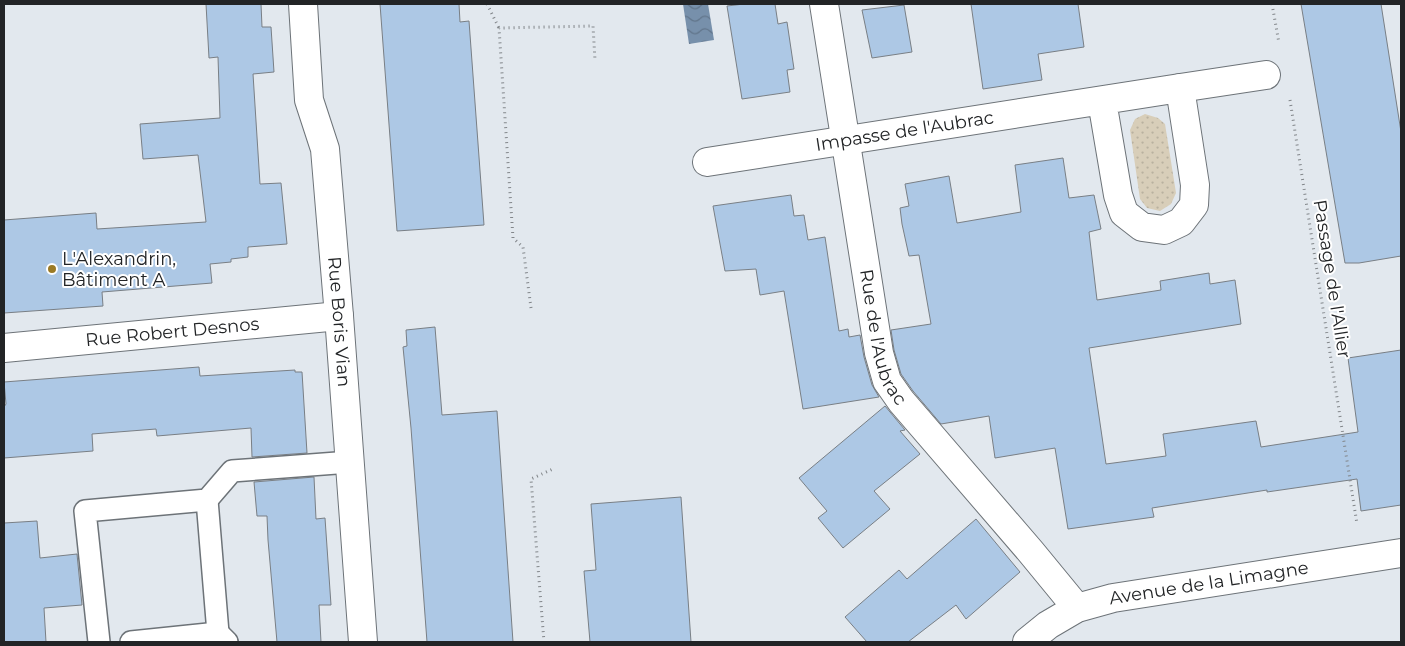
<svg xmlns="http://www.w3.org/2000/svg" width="1405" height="646" font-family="Montserrat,sans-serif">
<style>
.grass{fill:url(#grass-dots)}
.water{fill:url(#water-waves)}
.building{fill:#adc8e5;stroke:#797f85}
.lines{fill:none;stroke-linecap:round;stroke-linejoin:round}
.service-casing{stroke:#6d7378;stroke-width:24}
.minor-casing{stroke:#6d7378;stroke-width:30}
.path{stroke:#82868a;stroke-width:3;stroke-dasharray:1 4;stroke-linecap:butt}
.service{stroke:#fff;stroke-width:21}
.minor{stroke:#fff;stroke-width:28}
.poi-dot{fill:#9b7a24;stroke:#fff;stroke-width:2}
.labels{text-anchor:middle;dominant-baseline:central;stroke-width:4;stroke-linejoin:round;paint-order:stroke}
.street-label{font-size:18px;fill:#222426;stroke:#fff}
.poi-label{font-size:18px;fill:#222426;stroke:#fff;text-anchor:start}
</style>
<defs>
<pattern id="grass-dots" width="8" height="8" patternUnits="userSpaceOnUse" patternTransform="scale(1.25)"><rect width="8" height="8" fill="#d8ceb9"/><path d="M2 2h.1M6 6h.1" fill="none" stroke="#b9b19f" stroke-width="1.8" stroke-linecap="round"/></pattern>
<pattern id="water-waves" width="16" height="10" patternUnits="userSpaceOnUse" patternTransform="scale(1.25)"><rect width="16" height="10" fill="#7790ab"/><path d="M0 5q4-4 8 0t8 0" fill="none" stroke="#61758b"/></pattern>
</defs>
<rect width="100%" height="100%" fill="#e2e8ee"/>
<!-- grass -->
<polygon class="grass" points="1145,114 1158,118 1165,124 1176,193 1171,204 1160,211 1147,208 1140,199 1130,130 1135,119"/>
<!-- water -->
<polygon class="water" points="683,4 708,4 714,40 689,44"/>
<!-- building -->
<g class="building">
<polygon points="206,4 261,4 262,27 271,27 274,72 253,74 260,184 281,183 287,244 248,247 248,257 231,259 231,262 210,264 212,283 102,292 103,306 4,313 4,220 96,213 97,229 206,222 198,155 143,159 140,124 220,118 218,57 209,58"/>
<polygon points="380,4 459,4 460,22 469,21 484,225 397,231"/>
<polygon points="744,4 775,4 778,24 787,22 794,69 787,70 790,92 742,99 727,6"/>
<polygon points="971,4 1078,4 1084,47 1038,54 1042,80 983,89"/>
<polygon points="1301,4 1381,4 1401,132 1401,256 1359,263 1345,263"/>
<polygon points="904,5 912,52 872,58 862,10"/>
<polygon points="1063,158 1069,198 1094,195 1101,229 1089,232 1097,300 1161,290 1160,281 1209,273 1210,284 1235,280 1241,324 1089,348 1106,464 1166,456 1163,434 1256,421 1261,447 1358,432 1348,358 1401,350 1401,505 1361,511 1357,479 1267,492 1267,490 1152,508 1154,517 1068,529 1055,448 995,458 989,416 941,424 913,391 901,374 894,350 891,330 931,324 919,255 909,256 902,224 900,208 909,206 905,184 949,176 957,223 1021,212 1015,165"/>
<polygon points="791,195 794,216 804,215 808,240 825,237 839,331 848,329 849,337 860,335 864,357 872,385 879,397 803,409 784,291 760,295 756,269 725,271 713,206"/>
<polygon points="435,327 442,415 497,411 513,642 427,642 411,428 403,347 407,346 406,330"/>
<polygon points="199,367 200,376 295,370 295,372 302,372 307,453 252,457 251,428 157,436 156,429 92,434 93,451 4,458 4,407 6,404 4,382"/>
<polygon points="885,406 905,430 900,431 920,454 874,491 890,509 843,548 818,518 827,511 799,478"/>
<polygon points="314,477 316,519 325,518 331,605 319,605 321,642 277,642 268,540 267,516 257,516 254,482"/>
<polygon points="681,497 691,642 590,642 584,571 596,570 591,504"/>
<polygon points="976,519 1020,572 966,619 956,605 908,642 867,642 845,617 899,570 907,579"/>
<polygon points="37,521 40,558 77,554 82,605 44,608 46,642 4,642 4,523"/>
</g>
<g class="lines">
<defs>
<g id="service">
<polyline points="207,500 218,633"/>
<polyline points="99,642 85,511 207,500 232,471 350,462"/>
<polyline points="131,642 218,633 227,642"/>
</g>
<g id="minor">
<path id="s1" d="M 303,4 L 309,100 L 325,149 L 339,316 L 363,642"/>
<path id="s2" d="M 824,4 L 879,353 L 887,381 L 901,401 L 1031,552 L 1077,608"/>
<polyline points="1180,88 1266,75"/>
<path id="s3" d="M 707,162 L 1180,88 L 1195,185 L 1194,205 L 1181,222 L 1164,230 L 1142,227 L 1124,213 L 1118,195 L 1102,101"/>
<path id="s4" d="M 4,348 L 339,316"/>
<path id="s5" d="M 1027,642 L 1048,625 L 1077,608 L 1113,598 L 1401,553"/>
</g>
</defs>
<!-- service casing -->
<use href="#service" class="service-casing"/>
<!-- minor casing -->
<use href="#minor" class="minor-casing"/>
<!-- path -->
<g class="path">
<polyline points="487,4 499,28"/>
<polyline points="1272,4 1279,43"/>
<polyline points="1290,100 1357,524"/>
<polyline points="531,308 523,247 513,238 499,28 593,26 595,60"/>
<polyline points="544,642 531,479 555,468"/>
</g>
<!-- service -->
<use href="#service" class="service"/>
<!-- minor -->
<use href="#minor" class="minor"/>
</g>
<!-- markers -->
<circle class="poi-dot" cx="52" cy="269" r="5"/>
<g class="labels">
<!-- street labels -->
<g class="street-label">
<text stroke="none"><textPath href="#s3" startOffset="200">Impasse de l'Aubrac</textPath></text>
<text transform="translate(1332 279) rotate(81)">Passage de l'Allier</text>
<text stroke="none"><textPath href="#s1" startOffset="321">Rue Boris Vian</textPath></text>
<text stroke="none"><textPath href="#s4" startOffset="169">Rue Robert Desnos</textPath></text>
<text stroke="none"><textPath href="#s2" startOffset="339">Rue de l'Aubrac</textPath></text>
<text stroke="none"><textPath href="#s5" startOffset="195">Avenue de la Limagne</textPath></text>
</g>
<!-- poi labels -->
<g class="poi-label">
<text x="62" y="259">L'Alexandrin,<tspan x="62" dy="21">Bâtiment A</tspan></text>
</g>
</g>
<!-- border -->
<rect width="1405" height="646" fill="none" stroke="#222426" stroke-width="10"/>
</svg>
